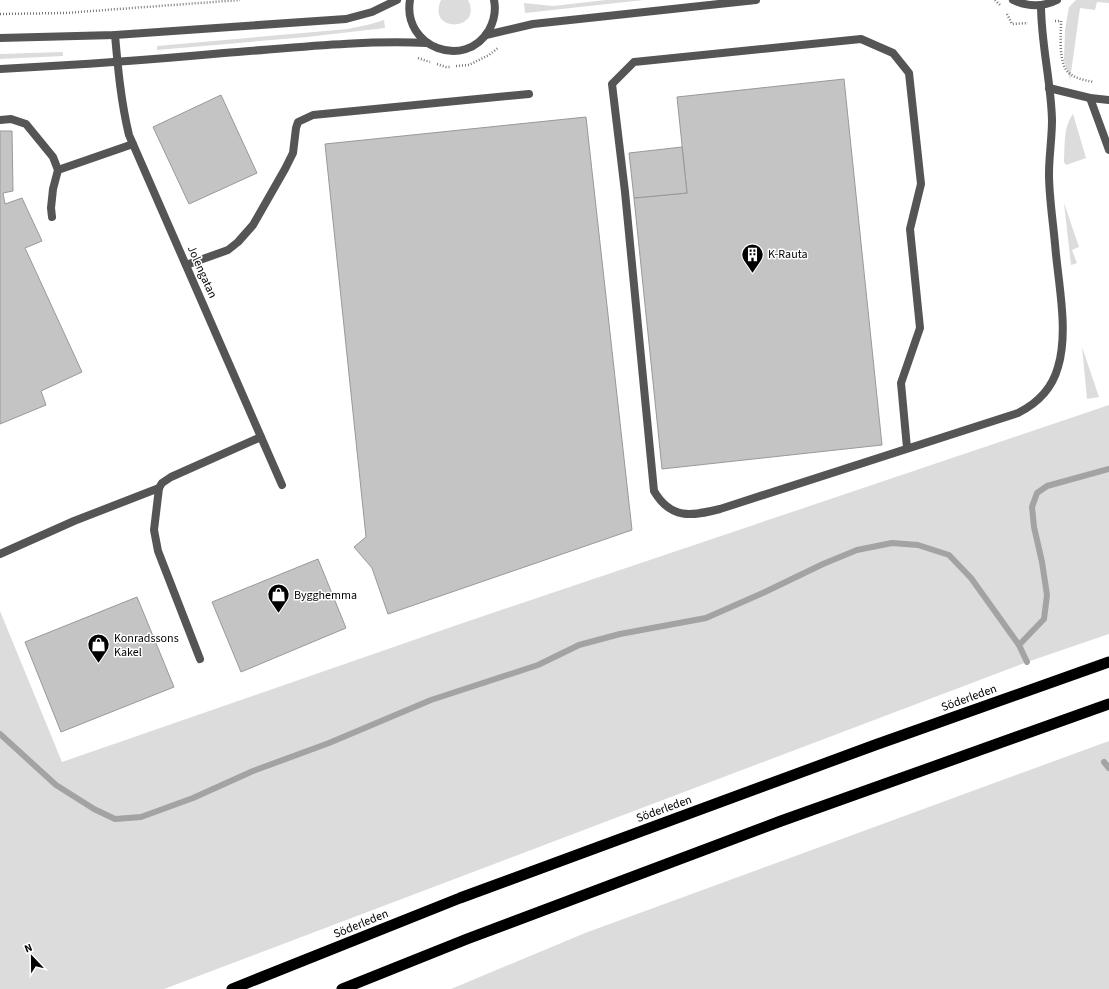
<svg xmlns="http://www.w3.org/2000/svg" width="1109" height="989" font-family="'Source Sans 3',sans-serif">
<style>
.green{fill:#dcdcdc}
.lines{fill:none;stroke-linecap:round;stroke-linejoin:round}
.stream{stroke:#a3a3a3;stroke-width:6}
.building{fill:#c4c4c4;stroke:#999}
.path{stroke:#777;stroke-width:2.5;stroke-dasharray:1 2;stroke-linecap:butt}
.service{stroke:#555;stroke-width:8}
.minor{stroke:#555;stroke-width:8}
.tertiary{stroke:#555;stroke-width:8}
.trunk{stroke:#000;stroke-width:11}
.labels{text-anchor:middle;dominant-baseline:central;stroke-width:3;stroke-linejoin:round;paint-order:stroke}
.poi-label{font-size:12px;fill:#000;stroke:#fff;text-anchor:start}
.street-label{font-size:12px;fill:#000;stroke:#fff}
</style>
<rect width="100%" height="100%" fill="#fff"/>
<!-- green -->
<g class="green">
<path d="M 441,0 L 468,0 C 484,31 426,34 441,0 Z"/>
<polygon points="606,0 644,0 525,13 524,3 553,6"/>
<polygon points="1076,0 1109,0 1109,3 1097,2 1095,10 1080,8 1070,80 1064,60 1065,30 1069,7"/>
<polygon points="384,20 385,28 307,37 157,50 157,46 348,29 371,24"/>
<polygon points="63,52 63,56 0,59 0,54"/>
<path d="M 1073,114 L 1086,158 L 1066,165 L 1064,162 C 1065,147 1063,127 1073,114 Z"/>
<polygon points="1064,203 1079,247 1072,250 1077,263 1071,265"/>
<polygon points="1082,347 1099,397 1087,399"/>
<polygon points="1109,405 1109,634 1027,662 164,989 0,989 0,611 62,762 457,625"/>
<polygon points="1109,741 1109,989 451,989 585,933"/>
</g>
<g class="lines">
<!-- stream -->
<g class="stream">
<polyline points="1019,645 1044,619 1047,595 1042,562 1034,527 1032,507 1037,493 1047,486 1109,469"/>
<polyline points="0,734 56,785 94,809 115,819 141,817 193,798 253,771 329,743 431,700 538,665 579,645 620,634 706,618 765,592 823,564 857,550 892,543 918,545 949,555 971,578 1019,645 1027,662"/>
<polyline points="1104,762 1109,768"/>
</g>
</g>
<!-- building -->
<g class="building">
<polygon points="844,79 882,445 662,469 634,198 687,193 677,97"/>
<polygon points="221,95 257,173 189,204 153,127"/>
<polygon points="586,117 632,530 388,614 372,568 354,547 366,537 325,144"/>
<polygon points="0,131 12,131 13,191 3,193 5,204 22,198 42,241 25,248 82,372 41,391 46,405 0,424"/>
<polygon points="682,147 687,193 634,198 629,153"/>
<polygon points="318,559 346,628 241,672 212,602"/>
<polygon points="137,597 174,687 61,732 25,642"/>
</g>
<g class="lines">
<!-- path -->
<g class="path">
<polyline points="995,0 1000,5"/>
<polyline points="0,14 65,13 240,0"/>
<polyline points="1007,14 1012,24 1028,23"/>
<path d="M 1055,21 L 1061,21 C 1061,34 1058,64 1069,73 C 1076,79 1085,80 1093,82"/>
<polyline points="418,58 430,62"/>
<polyline points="437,64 446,67 451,67"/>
<polyline points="456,66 469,65 489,55 498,48"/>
</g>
<!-- service -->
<g class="service">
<polyline points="1049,88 1090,98 1109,100"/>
<polyline points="1090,98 1109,150"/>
<polyline points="0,120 11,119 26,124 53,157 58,170 53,189 51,208 52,217"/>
<polyline points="58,170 133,144"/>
<polyline points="186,265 228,250 238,242 253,225 285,169 293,153 296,128 298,122 313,115 529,94"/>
<path d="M 907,448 L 901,383 L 920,328 L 910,229 L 921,184 L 909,73 L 893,53 L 861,39 L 634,62 L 612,84 L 625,192 L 654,491 C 671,520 692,516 720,509 L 1018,413 C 1038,403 1052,389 1058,367 C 1069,331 1058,282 1055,244 C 1053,221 1049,197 1049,174 C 1049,156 1052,138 1052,120 C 1051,81 1041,44 1041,5"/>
<polyline points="0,554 74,521 159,488"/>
<polyline points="200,659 158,551 154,530 159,488 162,483 171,477 261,437"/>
</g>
<!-- minor -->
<path class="minor" d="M 115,35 C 118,69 121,102 129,135 L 282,485"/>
<!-- tertiary -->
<g class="tertiary">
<path d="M 410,0 C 402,47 465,71 489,30 C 494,21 496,10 494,0"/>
<path d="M 1013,0 C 1028,7 1043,7 1057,0"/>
<polyline points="486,35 533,24 756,0"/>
<polyline points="0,38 115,35 346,19 372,12 397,0"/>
<path d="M 0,69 C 75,65 149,60 224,53 C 292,48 359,40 427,43"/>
</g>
<!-- trunk -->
<g class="trunk">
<polyline points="232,989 460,898 875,745 1109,662"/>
<polyline points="342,989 467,939 781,821 1109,704"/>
</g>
</g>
<!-- icons -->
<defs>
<symbol id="building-pin" viewBox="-11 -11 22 30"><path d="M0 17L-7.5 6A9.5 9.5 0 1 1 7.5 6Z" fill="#000" stroke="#fff"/><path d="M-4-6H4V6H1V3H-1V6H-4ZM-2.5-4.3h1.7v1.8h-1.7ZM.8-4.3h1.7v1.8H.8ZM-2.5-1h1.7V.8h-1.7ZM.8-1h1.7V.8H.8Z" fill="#fff"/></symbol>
<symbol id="shop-pin" viewBox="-11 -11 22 30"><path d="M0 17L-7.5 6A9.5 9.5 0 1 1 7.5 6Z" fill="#000" stroke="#fff"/><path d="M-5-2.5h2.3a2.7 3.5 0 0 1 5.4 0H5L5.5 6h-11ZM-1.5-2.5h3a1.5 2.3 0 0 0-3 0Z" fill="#fff"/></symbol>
</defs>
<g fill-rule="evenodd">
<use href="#building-pin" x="740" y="242" width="25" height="34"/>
<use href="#shop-pin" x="266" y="582" width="25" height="34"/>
<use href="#shop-pin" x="86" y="632" width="25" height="34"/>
</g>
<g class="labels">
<!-- poi labels -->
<g class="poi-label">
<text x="768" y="254">K-Rauta</text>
<text x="294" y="595">Bygghemma</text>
<text x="114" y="638">Konradssons<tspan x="114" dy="14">Kakel</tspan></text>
</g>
<!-- street labels -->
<g class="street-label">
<text transform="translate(202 272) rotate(66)">Jolengatan</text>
<text transform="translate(969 698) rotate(-20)">Söderleden</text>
<text transform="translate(664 809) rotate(-20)">Söderleden</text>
<text transform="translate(361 924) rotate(-22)">Söderleden</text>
</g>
</g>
<!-- north arrow -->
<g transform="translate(32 957) rotate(338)" stroke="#ffffff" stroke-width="3" paint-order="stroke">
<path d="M0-3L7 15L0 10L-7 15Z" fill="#000000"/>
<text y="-6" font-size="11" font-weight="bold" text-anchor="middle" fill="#000000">N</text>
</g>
</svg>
